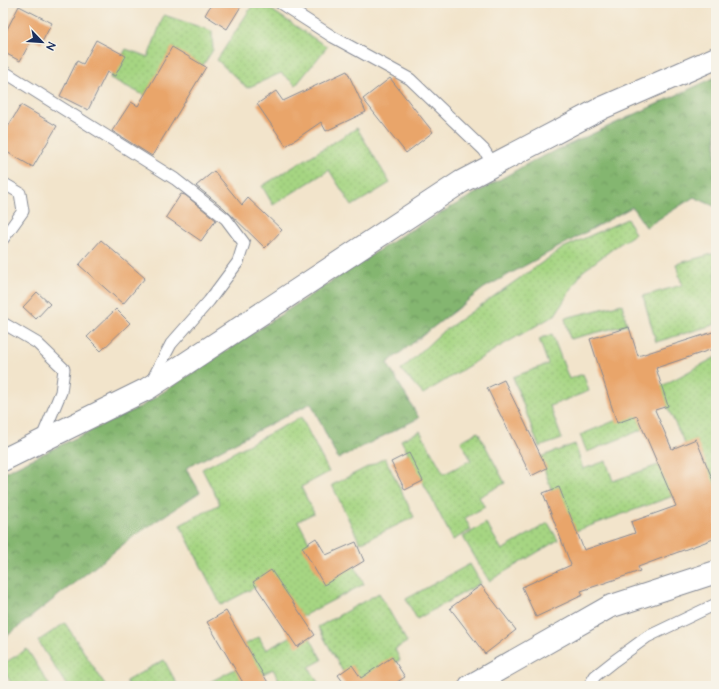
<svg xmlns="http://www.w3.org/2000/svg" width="719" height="689" font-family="'Architects Daughter',sans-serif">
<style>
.forest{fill:url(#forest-crowns);stroke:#507267}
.park{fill:url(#park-dots);stroke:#608270}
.building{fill:#e9a56b}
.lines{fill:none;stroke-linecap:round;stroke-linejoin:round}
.service-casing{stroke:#868a94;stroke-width:13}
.minor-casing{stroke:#868a94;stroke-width:24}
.service{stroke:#fff;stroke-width:11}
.minor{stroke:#fff;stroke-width:22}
</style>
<defs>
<pattern id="forest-crowns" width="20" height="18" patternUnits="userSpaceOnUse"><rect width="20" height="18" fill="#84b670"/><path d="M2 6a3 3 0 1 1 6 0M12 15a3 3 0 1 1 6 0" fill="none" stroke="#6b945f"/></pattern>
<pattern id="park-dots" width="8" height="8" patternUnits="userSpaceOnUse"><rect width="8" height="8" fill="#a6d582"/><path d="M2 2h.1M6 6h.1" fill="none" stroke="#8eb773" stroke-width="1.8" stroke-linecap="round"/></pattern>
</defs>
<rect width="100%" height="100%" fill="#f7f3e8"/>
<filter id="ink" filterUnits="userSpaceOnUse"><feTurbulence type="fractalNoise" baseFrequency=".025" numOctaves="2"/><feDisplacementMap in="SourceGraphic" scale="8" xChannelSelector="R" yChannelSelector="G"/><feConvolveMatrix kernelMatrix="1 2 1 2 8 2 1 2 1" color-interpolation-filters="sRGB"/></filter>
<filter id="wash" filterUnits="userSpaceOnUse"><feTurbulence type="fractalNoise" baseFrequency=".012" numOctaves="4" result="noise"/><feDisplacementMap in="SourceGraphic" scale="16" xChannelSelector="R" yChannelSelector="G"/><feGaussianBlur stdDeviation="0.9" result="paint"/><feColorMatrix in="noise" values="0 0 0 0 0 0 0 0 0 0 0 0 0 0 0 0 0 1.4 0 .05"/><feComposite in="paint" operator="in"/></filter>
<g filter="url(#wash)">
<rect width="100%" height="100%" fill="#f2e4cb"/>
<!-- forest -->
<polygon class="forest" points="716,77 716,207 694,197 646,227 632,207 484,288 387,363 419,418 338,459 311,403 186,468 200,492 134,536 3,639 3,473 142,406 402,235 529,163"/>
<!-- park -->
<g class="park">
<polygon points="254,3 261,3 327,47 296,85 281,73 247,88 217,60"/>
<polygon points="164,15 212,31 213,50 173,110 110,78 126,49 148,57"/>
<polygon points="357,128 390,183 352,206 329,170 273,205 262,186"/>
<polygon points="627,219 635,234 615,247 582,272 555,315 499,347 423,394 401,370 441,333 563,248"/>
<polygon points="716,253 716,324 656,342 643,296 682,285 676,264"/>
<polygon points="622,304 627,325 570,339 565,318"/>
<polygon points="552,334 569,379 583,374 589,391 550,406 562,439 539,447 513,377 548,364 539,339"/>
<polygon points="716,357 716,508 658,388"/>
<polygon points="639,411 646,428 587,452 580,435"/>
<polygon points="301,417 329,472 301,487 314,513 298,521 323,568 348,555 364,584 295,620 273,578 221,605 180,525 220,504 202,469"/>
<polygon points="420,431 444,474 471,460 461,441 478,432 505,483 479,497 485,507 465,518 471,530 453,540 401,440"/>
<polygon points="575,444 583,469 606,461 613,481 664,463 676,495 567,534 540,457"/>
<polygon points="385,458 414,517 360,543 332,485"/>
<polygon points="486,523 502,550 548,523 558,540 489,581 463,537"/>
<polygon points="470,564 481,583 417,619 406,599"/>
<polygon points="379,593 407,642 395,649 400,660 353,686 351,686 318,627"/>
<polygon points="65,623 106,686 67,686 38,641"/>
<polygon points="305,629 322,660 309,667 320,686 282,686 273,669 259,676 242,646 259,637 266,650"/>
<polygon points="27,649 50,686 13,686 3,669 3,664"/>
<polygon points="164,660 178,686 129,686 126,681"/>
<polygon points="239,667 249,686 202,686"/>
</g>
<g id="blocks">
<!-- building -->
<g class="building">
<polygon points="212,3 243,3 227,29 205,15"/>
<polygon points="19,6 52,23 41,44 32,39 20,61 3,52 3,37"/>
<polygon points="96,40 126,56 115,76 107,72 88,110 60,96 77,61 83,64"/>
<polygon points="172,47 206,67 152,156 112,131 131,102 138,106"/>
<polygon points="347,71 366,112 326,131 321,122 286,146 257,104 276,91 283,101"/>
<polygon points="390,78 433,132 406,153 363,99"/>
<polygon points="21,105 57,126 33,167 3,150 3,135"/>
<polygon points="214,171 242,205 248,198 282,230 265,248 224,208 196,186"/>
<polygon points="181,194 185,195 216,220 201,241 166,217"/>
<polygon points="101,240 145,278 123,304 79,265"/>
<polygon points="37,292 50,304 36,319 23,307"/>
<polygon points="116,309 130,323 101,351 87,337"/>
<polygon points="629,327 638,356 716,331 716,348 656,368 668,406 655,410 672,449 696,439 716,488 716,538 638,567 640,571 581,591 583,595 536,617 522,587 571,565 543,493 559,487 584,550 635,533 631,522 676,506 637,416 617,423 590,339"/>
<polygon points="504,380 547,468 531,476 487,388"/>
<polygon points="409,453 423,481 405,490 391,462"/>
<polygon points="316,538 326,555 356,542 364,561 324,585 302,547"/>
<polygon points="271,570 315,635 297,647 253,582"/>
<polygon points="481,585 516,630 485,654 450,608"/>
<polygon points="226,611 270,686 245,686 207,622"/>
<polygon points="392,657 405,677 391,686 346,686 338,675 352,665 361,678"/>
</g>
</g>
</g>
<g filter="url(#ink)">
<use href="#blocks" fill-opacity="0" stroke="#868a94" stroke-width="1"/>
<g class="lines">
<defs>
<g id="service">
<polyline points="280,3 333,37 410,79 484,150 494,165"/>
<polyline points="3,71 175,179 226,219 244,243 238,262 209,301 171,344 151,382"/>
<polyline points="3,183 20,193 23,211 3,239"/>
<polyline points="3,323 37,343 64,369 61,392 41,440"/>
<polyline points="589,686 595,676 614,661 647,637 716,604"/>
</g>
<g id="minor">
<polyline points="3,460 147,389 461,182 602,108 716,58"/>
<polyline points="470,686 609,607 716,572"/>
</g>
</defs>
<!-- service casing -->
<use href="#service" class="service-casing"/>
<!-- minor casing -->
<use href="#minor" class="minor-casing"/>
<!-- service -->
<use href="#service" class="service"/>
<!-- minor -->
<use href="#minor" class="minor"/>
</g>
</g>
<!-- margin -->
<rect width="719" height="689" fill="none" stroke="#f7f3e8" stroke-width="16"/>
<!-- north arrow -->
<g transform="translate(42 42) rotate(115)" stroke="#f7f3e8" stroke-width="3" paint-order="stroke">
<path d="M0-3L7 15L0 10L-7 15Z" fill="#1b2f5e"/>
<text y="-6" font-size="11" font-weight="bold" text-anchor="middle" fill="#1b2f5e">N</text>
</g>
</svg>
